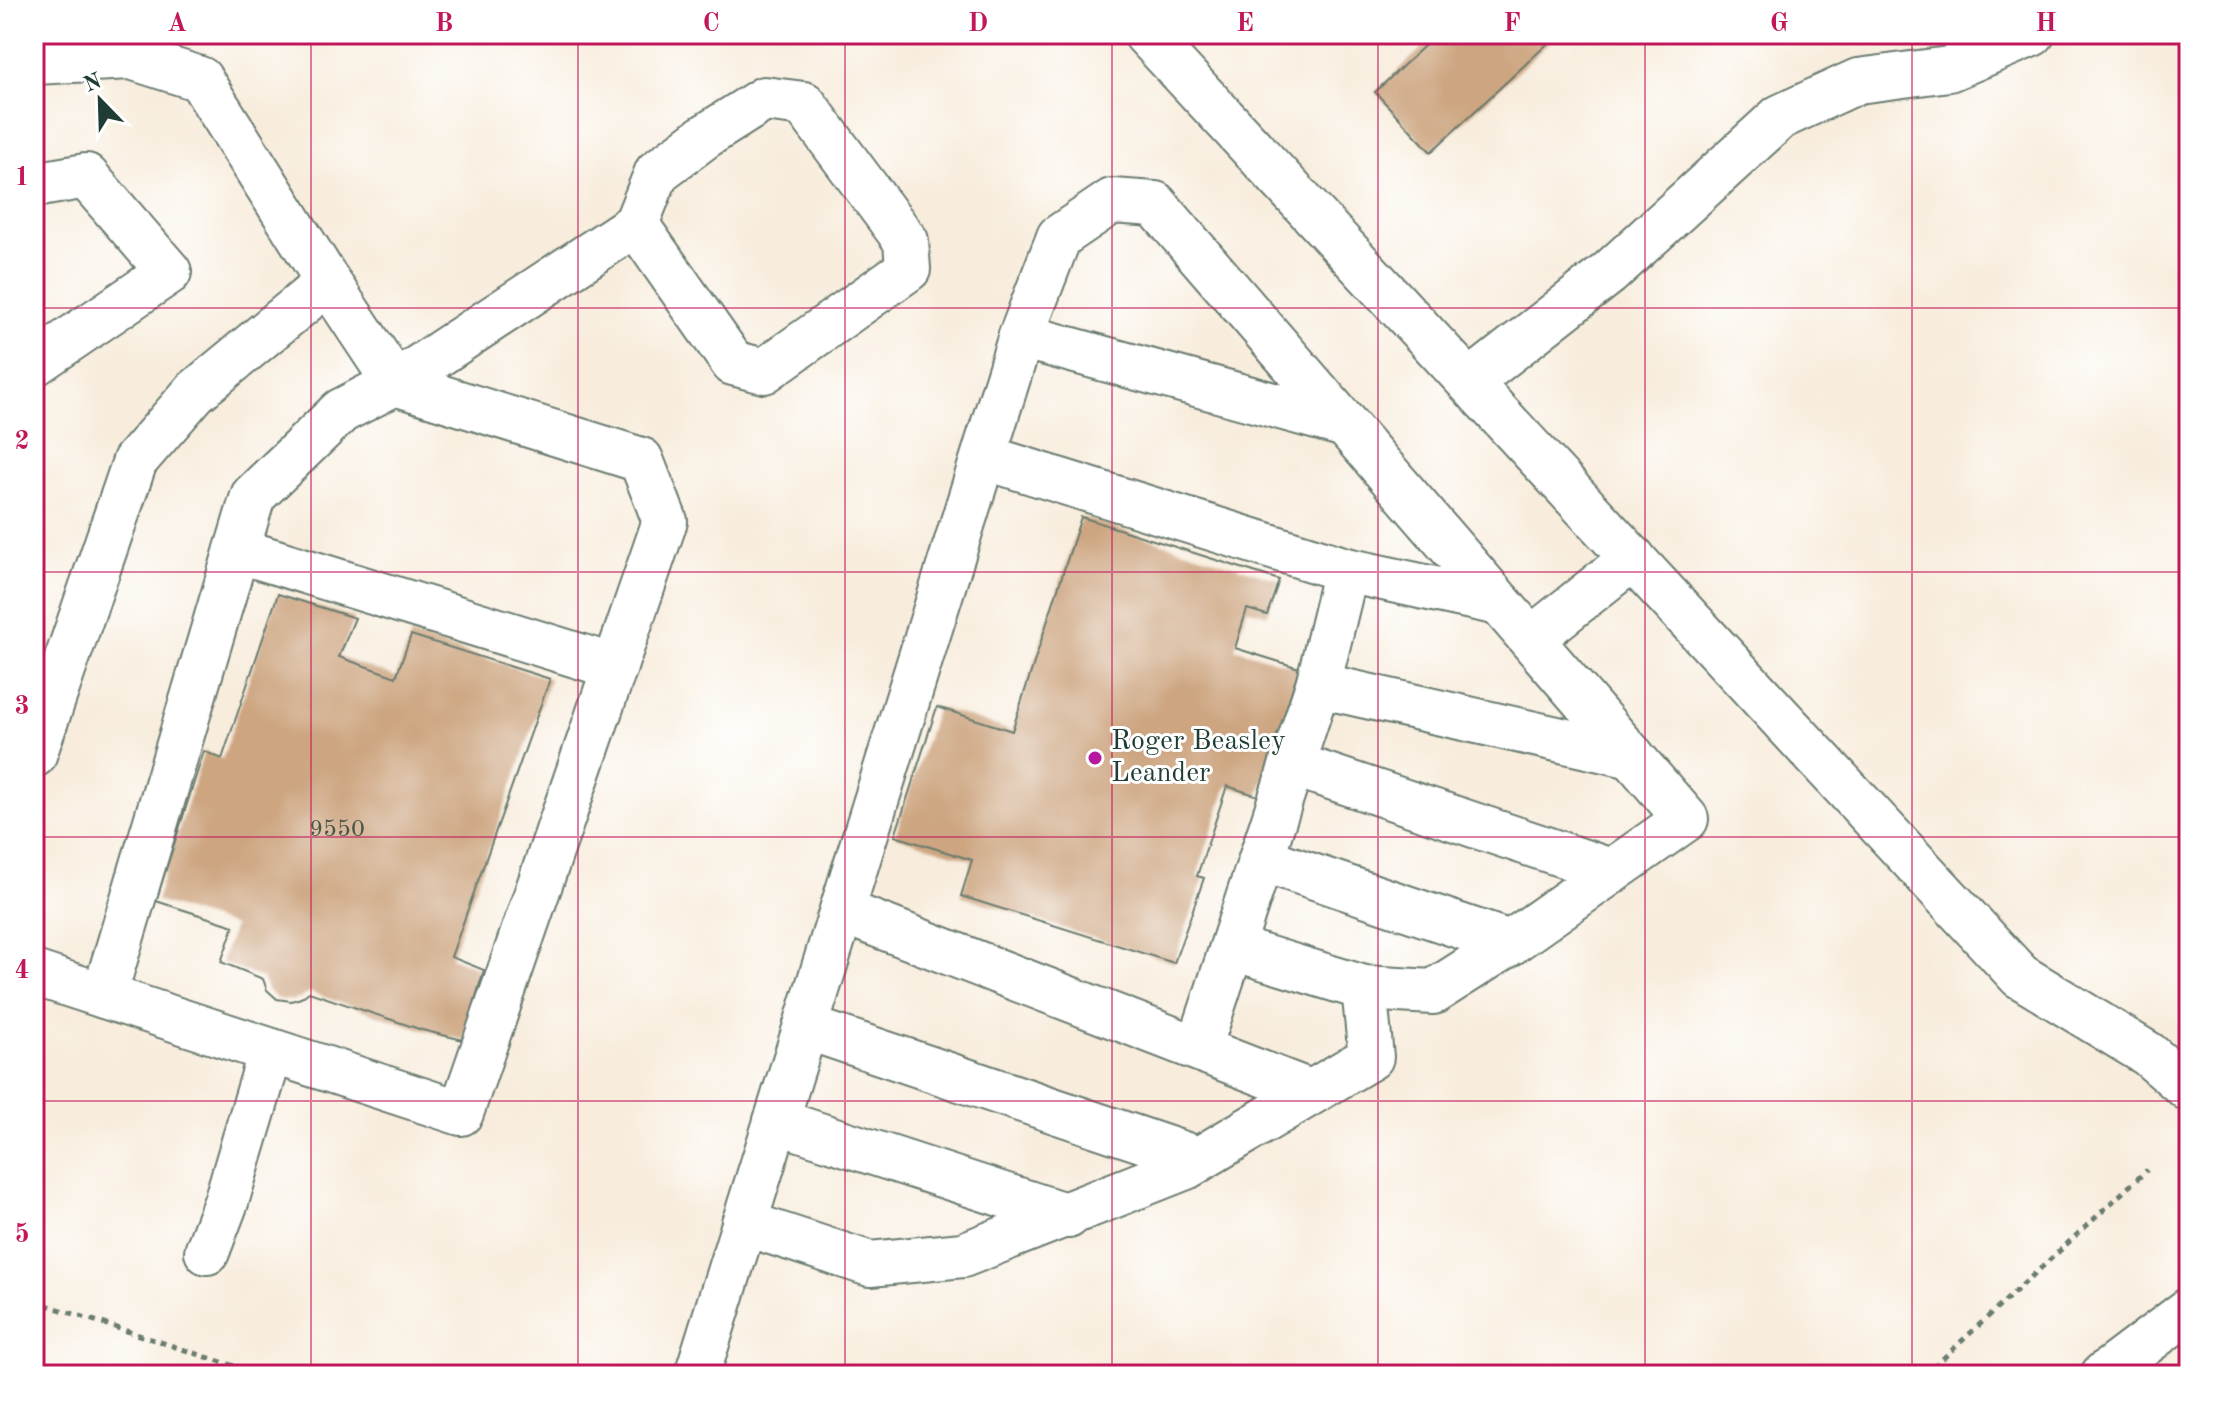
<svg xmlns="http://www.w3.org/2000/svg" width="2223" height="1409" font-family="'Old Standard TT',serif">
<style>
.building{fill:#cda681}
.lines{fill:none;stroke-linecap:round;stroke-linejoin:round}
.minor-casing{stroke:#6b7b6f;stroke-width:48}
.path{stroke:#6b7b6f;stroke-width:5;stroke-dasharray:6 6;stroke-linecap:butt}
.minor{stroke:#fff;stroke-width:44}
.grid{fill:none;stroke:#c2185b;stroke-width:2;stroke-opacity:0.55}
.poi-dot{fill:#b5179e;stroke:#fff;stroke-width:3}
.labels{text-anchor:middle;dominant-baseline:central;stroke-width:6;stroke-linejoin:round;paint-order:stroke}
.number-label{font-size:24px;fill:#4a5747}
.poi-label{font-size:28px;fill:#1f3d34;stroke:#fff;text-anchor:start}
.neatline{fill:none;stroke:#c2185b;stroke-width:3}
.grid-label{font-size:26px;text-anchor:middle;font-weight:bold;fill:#c2185b}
</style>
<rect width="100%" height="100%" fill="#fff"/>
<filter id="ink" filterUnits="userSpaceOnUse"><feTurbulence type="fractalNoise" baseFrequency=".0125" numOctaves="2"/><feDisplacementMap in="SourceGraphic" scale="16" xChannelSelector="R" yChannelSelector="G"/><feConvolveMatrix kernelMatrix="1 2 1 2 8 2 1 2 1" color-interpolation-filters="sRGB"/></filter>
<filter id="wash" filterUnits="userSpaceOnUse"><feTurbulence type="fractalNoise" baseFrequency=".006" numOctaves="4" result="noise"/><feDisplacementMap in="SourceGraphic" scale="32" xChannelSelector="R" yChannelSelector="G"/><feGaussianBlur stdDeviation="1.8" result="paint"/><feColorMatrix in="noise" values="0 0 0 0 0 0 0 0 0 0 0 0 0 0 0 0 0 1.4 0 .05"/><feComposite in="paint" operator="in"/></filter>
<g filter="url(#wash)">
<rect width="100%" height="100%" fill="#f8eddd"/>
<g id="blocks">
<!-- building -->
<g class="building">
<polygon points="1437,34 1558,34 1431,152 1375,92"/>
<polygon points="1081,517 1279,580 1267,615 1247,609 1235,648 1299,668 1258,796 1227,786 1197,876 1204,878 1174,963 961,896 972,860 895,836 937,707 1012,731"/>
<polygon points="278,594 355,618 339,657 396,677 411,635 550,679 451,957 484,970 463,1040 422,1030 309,992 301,998 291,1001 277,999 267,990 263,979 221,962 234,926 156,901 204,751 222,759"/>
</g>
</g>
</g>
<g filter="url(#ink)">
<use href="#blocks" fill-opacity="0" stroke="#6b7b6f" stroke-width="2"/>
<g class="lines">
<defs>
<g id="minor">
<polyline points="1146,34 2020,976 2148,1054 2189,1089"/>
<polyline points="34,62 131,57 200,79 328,282 195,392 135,461 34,755"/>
<polyline points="34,185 86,176 169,272 34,364"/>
<polyline points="1021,336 1346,425"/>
<polyline points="1470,382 1609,273 1780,117 1858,81 1949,69 2032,34"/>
<polyline points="984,457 1346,570"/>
<polyline points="237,550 615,667"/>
<polyline points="1531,639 1633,558"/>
<polyline points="1318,685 1632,756"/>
<polyline points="1292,764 1611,871"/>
<polyline points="1262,859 1510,943"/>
<polyline points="842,911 1310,1092"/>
<polyline points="34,973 461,1113 665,521 641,460 395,383 328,282"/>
<polyline points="104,996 253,496 341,411 395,383 636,224 657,172 704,137 764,99 804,104 906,241 908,269 764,371 733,363 636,224"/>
<polyline points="806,1027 1198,1159"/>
<polyline points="1199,1048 1318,685 1346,570 1499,603"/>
<polyline points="776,1121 1068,1216"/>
<polyline points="744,1223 870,1264 963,1255 1186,1167 1371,1057 1364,988"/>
<polyline points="207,1252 226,1202 271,1051"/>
<polyline points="697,1375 1021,336 1059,237 1112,201 1155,204 1686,819 1510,943 1433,992 1364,988 1233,948"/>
<polyline points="2103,1375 2189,1310"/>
</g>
</defs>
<!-- minor casing -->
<use href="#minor" class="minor-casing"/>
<!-- path -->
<g class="path">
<polyline points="1099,35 1100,34"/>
<polyline points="34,1301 262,1375"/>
<polyline points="1925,1375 2147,1170"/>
</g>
<!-- minor -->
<use href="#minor" class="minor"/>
</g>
</g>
<!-- grid -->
<path class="grid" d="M 311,34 L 311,1375M 578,34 L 578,1375M 845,34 L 845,1375M 1112,34 L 1112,1375M 1378,34 L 1378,1375M 1645,34 L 1645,1375M 1912,34 L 1912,1375M 34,308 L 2189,308M 34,572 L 2189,572M 34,837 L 2189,837M 34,1101 L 2189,1101"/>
<!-- markers -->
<circle class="poi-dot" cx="1095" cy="758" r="8"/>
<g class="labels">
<!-- number labels -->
<g class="number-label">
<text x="337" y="830">9550</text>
</g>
<!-- poi labels -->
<g class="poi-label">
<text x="1111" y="742">Roger Beasley<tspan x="1111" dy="32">Leander</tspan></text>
</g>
</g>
<!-- margin -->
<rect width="2223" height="1409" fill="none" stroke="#fff" stroke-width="88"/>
<!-- north arrow -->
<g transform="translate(100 100) rotate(337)" stroke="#ffffff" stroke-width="6" paint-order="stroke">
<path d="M0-6L14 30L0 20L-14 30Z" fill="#1f3d34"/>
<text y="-12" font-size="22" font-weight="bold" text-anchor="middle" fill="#1f3d34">N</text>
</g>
<rect x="44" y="44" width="2135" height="1321" class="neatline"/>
<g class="grid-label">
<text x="177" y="31">A</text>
<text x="444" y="31">B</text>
<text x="711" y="31">C</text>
<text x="978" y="31">D</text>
<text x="1245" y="31">E</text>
<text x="1512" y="31">F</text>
<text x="1779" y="31">G</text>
<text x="2046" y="31">H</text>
<text x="22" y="185">1</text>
<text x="22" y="449">2</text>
<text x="22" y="714">3</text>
<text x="22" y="978">4</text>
<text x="22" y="1242">5</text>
</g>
</svg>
